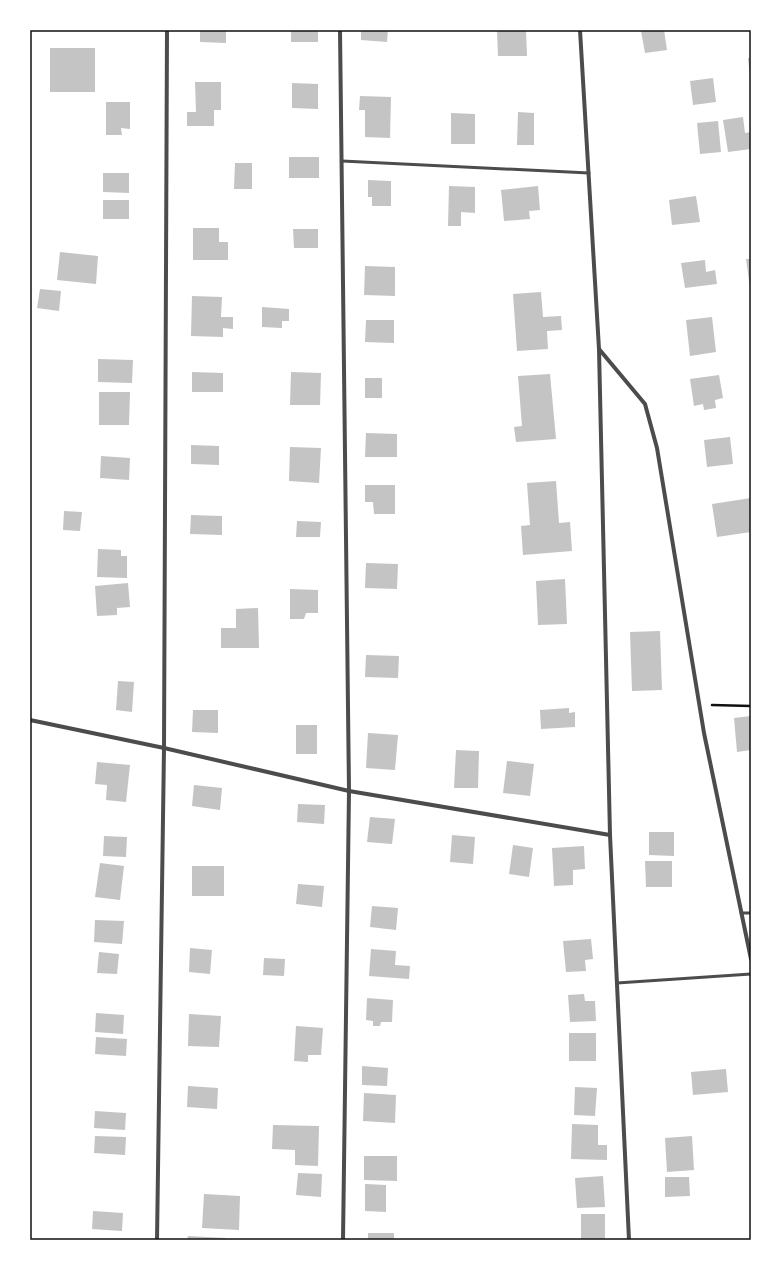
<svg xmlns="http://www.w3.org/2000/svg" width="781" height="1270" font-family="Raleway,sans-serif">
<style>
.building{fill:#c4c4c4}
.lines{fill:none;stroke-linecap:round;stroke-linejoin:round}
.path{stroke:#111;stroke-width:2.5}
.service{stroke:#4c4c4c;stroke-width:3}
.minor{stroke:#4c4c4c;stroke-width:4}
.neatline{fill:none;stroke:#111;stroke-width:1.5}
</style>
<rect width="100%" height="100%" fill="#fff"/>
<!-- building -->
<g class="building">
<polygon points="200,30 226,30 226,43 200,42"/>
<rect x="291" y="30" width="27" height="12"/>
<polygon points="361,30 388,30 387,42 361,40"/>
<polygon points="497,30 526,30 527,56 498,56"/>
<polygon points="649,30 664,30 667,50 645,53 641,31"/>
<rect x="50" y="48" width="45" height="44"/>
<polygon points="748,58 751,58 751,77 750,77"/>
<polygon points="713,78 716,102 693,105 690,81"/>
<polygon points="195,82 221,82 221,110 214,110 214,126 187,126 187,112 196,112"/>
<polygon points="292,83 318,84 318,109 292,108"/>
<polygon points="360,96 391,97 390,138 365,137 365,110 359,110"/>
<polygon points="106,102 130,102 130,129 121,128 122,135 106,135"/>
<polygon points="518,112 534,113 534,145 517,145"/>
<polygon points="451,113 475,114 475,144 451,144"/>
<polygon points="743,117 745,133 751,132 751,149 728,152 723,120"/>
<polygon points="718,121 721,152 700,154 697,123"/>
<rect x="289" y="157" width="30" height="21"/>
<polygon points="235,163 252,163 252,189 234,189"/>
<polygon points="103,173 129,173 129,193 103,192"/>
<polygon points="368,180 391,181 391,206 372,206 372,197 368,197"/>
<polygon points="449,186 475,187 475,213 461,212 461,226 448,226"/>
<polygon points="538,186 540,210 529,211 530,219 504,221 501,190"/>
<polygon points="696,196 700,222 672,225 669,200"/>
<rect x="103" y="200" width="26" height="19"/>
<polygon points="193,228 219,228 219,242 228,242 228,260 193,260"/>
<polygon points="293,229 318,229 318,248 294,248"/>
<polygon points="60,252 98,256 96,284 57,280"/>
<polygon points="746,259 751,259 751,288 750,288"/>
<polygon points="705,260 706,272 715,270 717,284 685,288 681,263"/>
<polygon points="365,266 395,267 395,296 364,295"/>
<polygon points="40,289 61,291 59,311 37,308"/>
<polygon points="541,292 543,317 561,316 562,330 547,331 548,349 517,351 513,294"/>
<polygon points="192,296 222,297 221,317 233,317 233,329 223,328 223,337 191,336"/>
<polygon points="262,307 289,309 289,321 282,321 282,328 262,327"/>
<polygon points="712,317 716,352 690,356 686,320"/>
<polygon points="366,320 394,320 394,343 365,342"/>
<polygon points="98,359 133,360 132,383 98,382"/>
<polygon points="192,372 223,373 223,392 192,392"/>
<polygon points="291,372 321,373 320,405 290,405"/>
<polygon points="550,374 556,439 516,442 514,427 522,426 518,376"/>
<polygon points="719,375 723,398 715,400 716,408 704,410 703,404 694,406 690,379"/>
<rect x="365" y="378" width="17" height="20"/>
<polygon points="99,392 130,392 129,425 99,425"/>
<polygon points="366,433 397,434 397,457 365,457"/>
<polygon points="730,437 733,464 707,467 704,440"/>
<polygon points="191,445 219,446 219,465 191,464"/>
<polygon points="290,447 321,448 319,483 289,481"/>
<polygon points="101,456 130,458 129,480 100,478"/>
<polygon points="556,481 559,523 570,522 572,551 523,555 521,526 530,525 527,483"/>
<polygon points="365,485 395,485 395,514 374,514 373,502 365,502"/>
<polygon points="751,498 751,532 717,537 712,504"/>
<polygon points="64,511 82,512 80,531 63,530"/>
<polygon points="191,515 222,516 222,535 190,534"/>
<polygon points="297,521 321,522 320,537 296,537"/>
<polygon points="98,549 121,550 121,556 127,556 127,578 97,577"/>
<polygon points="366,563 398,564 397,589 365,588"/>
<polygon points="565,579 567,624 538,625 536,581"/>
<polygon points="128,583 130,607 117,608 117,615 97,616 95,586"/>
<polygon points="290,589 318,590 318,613 306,613 304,619 290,619"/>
<polygon points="258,608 259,648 221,648 221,628 236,628 236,609"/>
<polygon points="660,631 662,690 632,691 630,632"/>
<polygon points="366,655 399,656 398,678 365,677"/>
<polygon points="118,681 134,682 132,712 116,710"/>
<polygon points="569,708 569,713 575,712 575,727 541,729 540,710"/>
<polygon points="193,710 218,710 218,733 192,732"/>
<polygon points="751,716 751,750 737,752 734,718"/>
<rect x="296" y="725" width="21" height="29"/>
<polygon points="368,733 398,735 395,770 366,768"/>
<polygon points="456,750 479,751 478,788 454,788"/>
<polygon points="507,761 534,764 530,796 503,793"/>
<polygon points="97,762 130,765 126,802 106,800 107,785 95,784"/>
<polygon points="194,785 222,788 220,810 192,806"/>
<polygon points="298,804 325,805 324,824 297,822"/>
<polygon points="370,817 395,819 392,844 367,842"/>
<polygon points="649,832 674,832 674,856 649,855"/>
<polygon points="452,835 475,837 473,864 450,862"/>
<polygon points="104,836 127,837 126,857 103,856"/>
<polygon points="513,845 533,848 529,877 509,874"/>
<polygon points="584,846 585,869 573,870 573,885 554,886 552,848"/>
<polygon points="645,861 672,861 672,887 646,887"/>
<polygon points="100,863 124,866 120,900 95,897"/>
<rect x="192" y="866" width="32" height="30"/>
<polygon points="298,884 324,886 322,907 296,904"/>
<polygon points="372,906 398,908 396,930 370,927"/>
<polygon points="95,920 124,921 122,944 94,942"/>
<polygon points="591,939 593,959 585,960 586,971 566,972 563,941"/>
<polygon points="190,948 212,950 210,974 189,972"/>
<polygon points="371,949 396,951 395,965 410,966 409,979 369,976"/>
<polygon points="99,952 119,954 117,974 97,973"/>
<polygon points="264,958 285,959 284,976 263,975"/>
<polygon points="584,994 585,1001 595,1001 596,1021 570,1022 568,995"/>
<polygon points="367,998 393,1000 392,1022 381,1022 380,1026 373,1026 373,1021 366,1020"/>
<polygon points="96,1013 124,1015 123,1034 95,1032"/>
<polygon points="189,1014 221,1016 219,1047 188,1046"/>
<polygon points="296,1026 323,1028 321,1055 308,1055 308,1062 294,1061"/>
<rect x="569" y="1033" width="27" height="28"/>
<polygon points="96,1037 127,1039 126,1056 95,1054"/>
<polygon points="362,1066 388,1068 387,1086 362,1085"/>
<polygon points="726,1069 728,1092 693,1095 691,1072"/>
<polygon points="188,1086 218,1088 217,1109 187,1107"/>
<polygon points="575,1087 597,1088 595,1116 574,1115"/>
<polygon points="364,1093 396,1095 395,1123 363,1121"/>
<polygon points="95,1111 126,1113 125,1130 94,1128"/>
<polygon points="572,1124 598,1125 598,1145 607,1145 607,1160 571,1159"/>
<polygon points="273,1125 319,1126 318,1166 295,1165 295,1150 272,1149"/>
<polygon points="95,1136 126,1137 125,1155 94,1153"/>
<polygon points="692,1136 694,1170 667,1172 665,1138"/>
<polygon points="364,1156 397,1156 397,1181 364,1180"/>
<polygon points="298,1173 322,1174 321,1197 296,1195"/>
<polygon points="603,1176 605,1207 577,1208 575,1178"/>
<polygon points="665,1177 689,1177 690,1196 665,1197"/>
<polygon points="365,1184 386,1185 386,1212 365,1211"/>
<polygon points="204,1194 240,1196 239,1230 202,1228"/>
<polygon points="93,1211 123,1213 122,1231 92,1229"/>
<rect x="581" y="1214" width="24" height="25"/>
<rect x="368" y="1233" width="26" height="7"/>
<polygon points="188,1236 226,1238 226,1240 187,1240"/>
</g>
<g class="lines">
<!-- path -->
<polyline class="path" points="712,705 751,706"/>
<!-- service -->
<g class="service">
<polyline points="342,161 589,173"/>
<polyline points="741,913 751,913"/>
<polyline points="617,983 751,974"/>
</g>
<!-- minor -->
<g class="minor">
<polyline points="340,30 349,791 343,1240"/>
<polyline points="580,30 599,349 610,835 629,1240"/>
<polyline points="599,349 645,404 657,448 704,733 751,959"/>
<polyline points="30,720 164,748 349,791 610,835"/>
<polyline points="157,1240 164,748 167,30"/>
</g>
</g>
<!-- border -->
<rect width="781" height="1270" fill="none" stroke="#ffffff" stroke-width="62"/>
<rect x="31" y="31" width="719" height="1208" class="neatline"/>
</svg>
